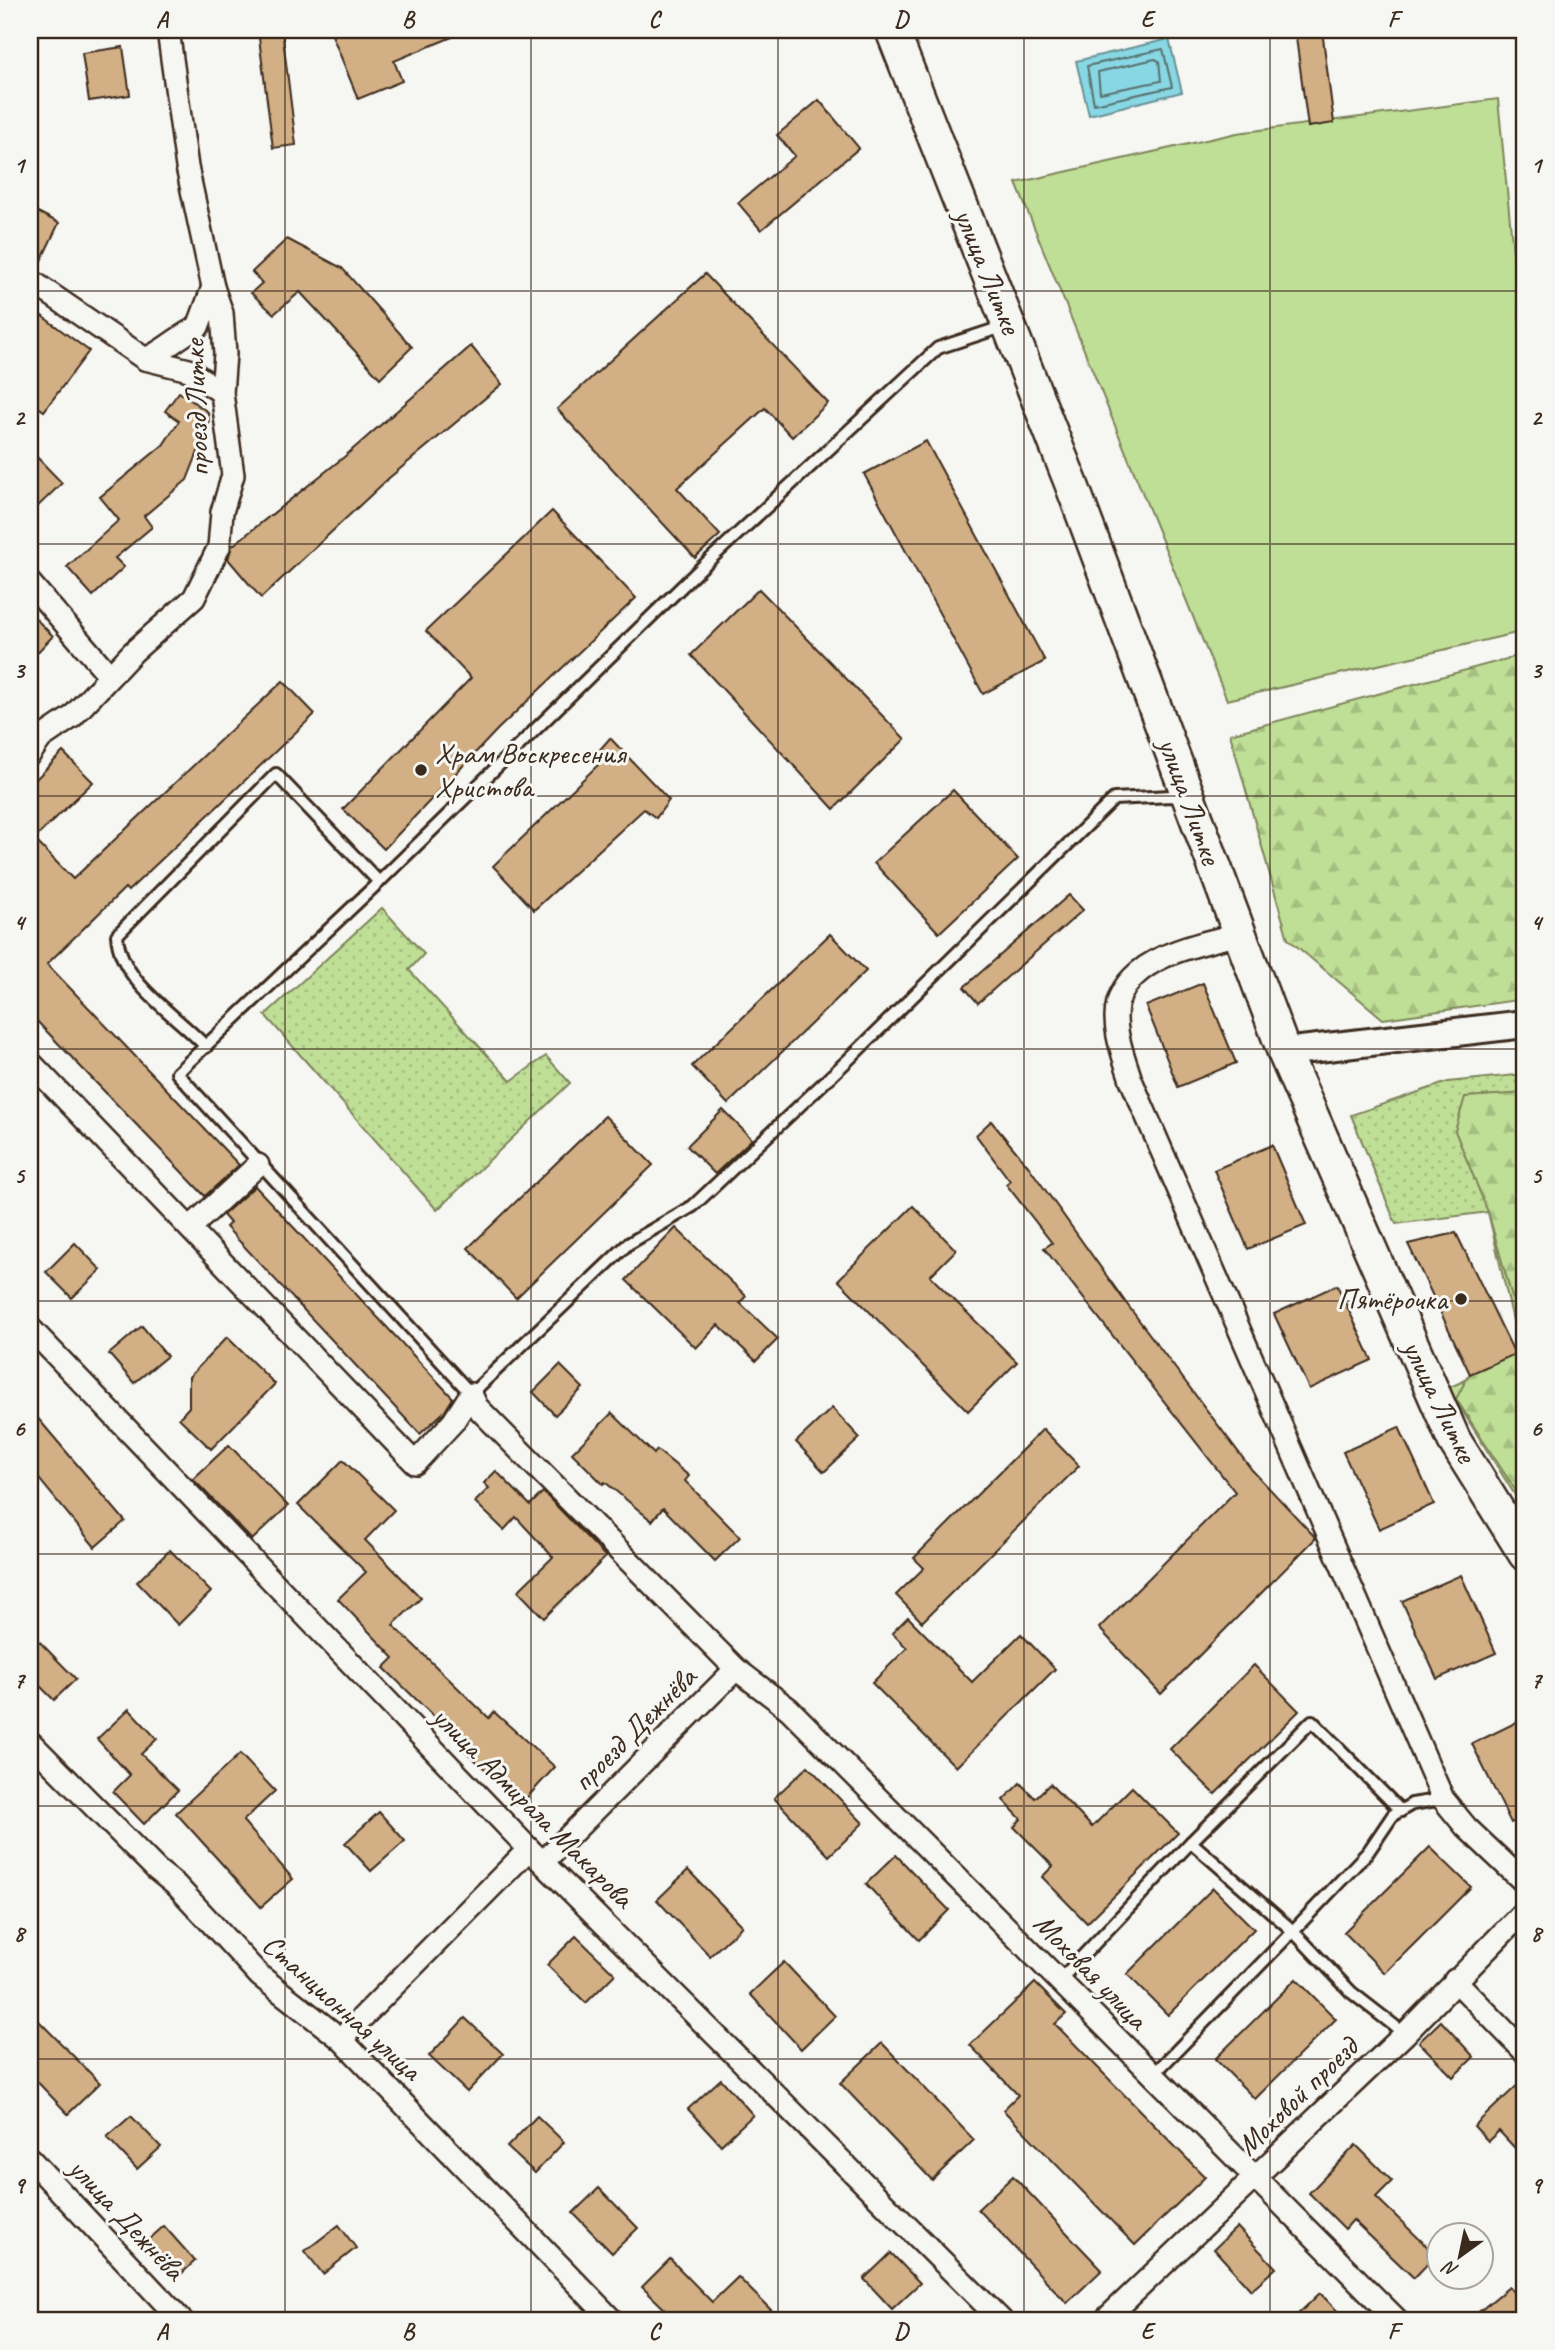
<svg xmlns="http://www.w3.org/2000/svg" width="1555" height="2350" font-family="Caveat,sans-serif">
<style>
.grass{fill:url(#grass-dots);stroke:#7d845a;stroke-width:2}
.forest{fill:url(#forest-firs);stroke:#7d845a;stroke-width:2}
.pitch{fill:#bfde96;stroke:#7d845a;stroke-width:2}
.water{fill:#87d7e4;stroke:#699295;stroke-width:2}
.lines{fill:none;stroke-linecap:round;stroke-linejoin:round}
.shore{stroke:#596f6d;stroke-width:2}
.building{fill:#d2af85;stroke:#3b2a1e;stroke-width:2}
.service-casing{stroke:#3b2a1e;stroke-width:16}
.minor-casing{stroke:#3b2a1e;stroke-width:26}
.tertiary-casing{stroke:#3b2a1e;stroke-width:32}
.secondary-casing{stroke:#3b2a1e;stroke-width:37}
.service{stroke:#f6f6f2;stroke-width:10}
.minor{stroke:#f6f6f2;stroke-width:21}
.tertiary{stroke:#f6f6f2;stroke-width:26}
.secondary{stroke:#f6f6f2;stroke-width:32}
.rail-casing{stroke:#3b2a1e;stroke-width:8}
.rail{stroke:#f6f6f2;stroke-width:5;stroke-dasharray:16;stroke-linecap:butt}
.grid{fill:none;stroke:#3b2a1e;stroke-width:2;stroke-opacity:0.55}
.poi-dot{fill:#3b2a1e;stroke:#f6f6f2;stroke-width:2.5}
.labels{text-anchor:middle;dominant-baseline:central;stroke-width:6;stroke-linejoin:round;paint-order:stroke}
.street-label{font-size:30px;fill:#3b2a1e;stroke:#f6f6f2}
.poi-label{font-size:30px;fill:#3b2a1e;stroke:#f6f6f2;text-anchor:start}
.neatline{fill:none;stroke:#3b2a1e;stroke-width:2.5}
.grid-label{font-size:23px;text-anchor:middle;font-weight:bold;fill:#3b2a1e}
</style>
<defs>
<pattern id="grass-dots" width="8" height="8" patternUnits="userSpaceOnUse" patternTransform="scale(1.75)"><rect width="8" height="8" fill="#bfde96"/><path d="M2 2h.1M6 6h.1" fill="none" stroke="#a5bf81" stroke-width="1.8" stroke-linecap="round"/></pattern>
<pattern id="forest-firs" width="22" height="20" patternUnits="userSpaceOnUse" patternTransform="scale(1.75)"><rect width="22" height="20" fill="#bfde96"/><path d="M5 1l3.5 6h-7zM16 11l3.5 6h-7z" fill="#a5bf81"/></pattern>
</defs>
<rect width="100%" height="100%" fill="#f6f6f2"/>
<filter id="ink" filterUnits="userSpaceOnUse"><feTurbulence type="fractalNoise" baseFrequency=".0143" numOctaves="2"/><feDisplacementMap in="SourceGraphic" scale="14" xChannelSelector="R" yChannelSelector="G"/><feConvolveMatrix kernelMatrix="1 2 1 2 8 2 1 2 1" color-interpolation-filters="sRGB"/></filter>
<g filter="url(#ink)">
<!-- grass -->
<g class="grass">
<polygon points="382,908 424,954 409,970 511,1081 546,1056 570,1083 437,1210 265,1015"/>
<polygon points="1525,1074 1525,1511 1448,1388 1521,1355 1488,1212 1396,1224 1351,1115 1448,1082"/>
</g>
<!-- forest -->
<g class="forest">
<polygon points="1525,654 1525,999 1383,1019 1288,939 1230,734"/>
<polygon points="1525,1093 1525,1343 1488,1212 1455,1131 1465,1097"/>
<polygon points="1525,1344 1525,1505 1456,1399 1473,1367"/>
</g>
<!-- pitch -->
<polygon class="pitch" points="1498,99 1525,374 1525,631 1227,700 1016,183 1237,133"/>
<!-- water -->
<polygon class="water" points="1169,39 1182,92 1089,115 1076,61"/>
<g class="lines">
<!-- shore -->
<g class="shore">
<polygon points="1163,49 1172,87 1094,104 1087,66"/>
<polygon points="1155,59 1159,61 1161,81 1100,93 1098,72"/>
</g>
</g>
<!-- building -->
<g class="building">
<polygon points="258,30 282,30 296,145 273,148"/>
<polygon points="330,30 469,30 394,61 402,81 358,99"/>
<polygon points="1295,30 1322,30 1334,123 1308,127"/>
<polygon points="123,47 130,95 89,101 82,53"/>
<polygon points="819,100 859,148 761,230 738,203 795,156 777,135"/>
<polygon points="30,208 59,223 37,269 30,267"/>
<polygon points="287,239 342,268 412,347 380,378 300,292 274,314 251,293 262,283 252,272"/>
<polygon points="705,274 828,403 792,437 765,408 677,488 720,535 695,558 557,409"/>
<polygon points="30,307 89,351 44,411 30,401"/>
<polygon points="471,346 502,384 389,478 261,598 228,559 232,546 344,457"/>
<polygon points="179,392 208,412 209,424 187,480 144,516 152,527 115,558 124,567 93,596 67,567 119,520 100,497 163,445 179,421 165,411"/>
<polygon points="926,441 1045,661 983,694 864,474"/>
<polygon points="30,450 62,483 30,514"/>
<polygon points="552,511 636,598 498,729 384,849 343,809 471,678 426,631"/>
<polygon points="759,589 905,739 834,809 691,655"/>
<polygon points="30,613 53,636 30,660"/>
<polygon points="283,681 315,714 128,891 125,888 47,964 239,1165 205,1196 30,1014 30,785 63,752 93,782 34,839 73,879"/>
<polygon points="610,738 669,800 656,818 644,809 534,910 493,866 599,764 596,754"/>
<polygon points="953,790 1018,859 939,933 874,863"/>
<polygon points="1069,895 1083,910 978,1003 964,987"/>
<polygon points="830,934 866,971 728,1104 692,1066"/>
<polygon points="1203,983 1236,1063 1178,1087 1146,1006"/>
<polygon points="723,1110 752,1139 715,1174 687,1146"/>
<polygon points="605,1116 653,1165 516,1298 468,1248"/>
<polygon points="991,1121 1029,1167 1126,1303 1252,1470 1316,1538 1161,1694 1099,1628 1235,1492 1044,1248 1052,1243 1006,1184 1010,1181 976,1135"/>
<polygon points="1272,1145 1306,1225 1248,1249 1214,1170"/>
<polygon points="255,1186 453,1398 445,1411 420,1434 226,1227 230,1223 223,1215"/>
<polygon points="913,1206 956,1250 930,1276 1017,1362 968,1411 838,1280"/>
<polygon points="676,1228 746,1296 740,1303 778,1339 756,1361 718,1325 696,1348 626,1280"/>
<polygon points="1456,1233 1515,1354 1470,1374 1408,1244"/>
<polygon points="75,1243 101,1270 72,1298 46,1272"/>
<polygon points="1337,1285 1372,1360 1309,1389 1274,1314"/>
<polygon points="142,1326 167,1356 134,1383 109,1354"/>
<polygon points="227,1337 275,1384 211,1449 179,1418 189,1407 189,1377"/>
<polygon points="560,1365 583,1388 555,1415 533,1392"/>
<polygon points="832,1408 860,1438 824,1472 796,1442"/>
<polygon points="30,1409 125,1521 95,1547 30,1468"/>
<polygon points="612,1413 654,1454 657,1450 689,1476 685,1481 740,1537 715,1561 663,1508 652,1521 605,1482 603,1484 572,1453"/>
<polygon points="1399,1427 1434,1504 1379,1529 1343,1452"/>
<polygon points="1043,1429 1079,1466 922,1622 896,1595 924,1568 914,1558"/>
<polygon points="229,1445 288,1506 252,1540 193,1479"/>
<polygon points="343,1460 394,1510 365,1540 421,1598 393,1625 489,1718 494,1712 555,1767 522,1803 462,1748 464,1746 384,1668 394,1658 338,1599 366,1572 298,1505"/>
<polygon points="496,1471 530,1505 543,1492 606,1557 544,1618 518,1591 553,1557 516,1517 504,1530 475,1502 489,1488 484,1483"/>
<polygon points="170,1550 211,1592 178,1625 137,1582"/>
<polygon points="1461,1575 1496,1653 1437,1679 1402,1601"/>
<polygon points="908,1617 972,1682 1021,1634 1055,1669 956,1767 872,1683 907,1648 892,1633"/>
<polygon points="30,1632 76,1679 54,1700 30,1676"/>
<polygon points="1254,1665 1299,1711 1215,1794 1170,1749"/>
<polygon points="129,1709 157,1739 141,1754 178,1790 144,1824 113,1792 130,1775 97,1739"/>
<polygon points="1525,1718 1525,1816 1511,1823 1472,1744"/>
<polygon points="240,1754 275,1791 243,1821 293,1879 261,1907 176,1813"/>
<polygon points="808,1766 863,1823 829,1856 774,1798"/>
<polygon points="1020,1783 1035,1798 1050,1784 1092,1827 1132,1787 1178,1833 1087,1923 1042,1877 1053,1866 1014,1827 1021,1819 1003,1800"/>
<polygon points="379,1812 405,1841 371,1871 345,1843"/>
<polygon points="1430,1847 1471,1887 1385,1973 1344,1932"/>
<polygon points="896,1855 949,1910 919,1940 866,1884"/>
<polygon points="688,1870 742,1926 710,1956 657,1900"/>
<polygon points="1213,1888 1254,1929 1168,2015 1127,1974"/>
<polygon points="576,1936 615,1974 586,2003 547,1965"/>
<polygon points="784,1962 835,2016 801,2049 750,1994"/>
<polygon points="1296,1979 1336,2019 1255,2099 1215,2059"/>
<polygon points="1035,1983 1066,2014 1055,2024 1205,2177 1135,2245 1003,2110 1018,2095 970,2045"/>
<polygon points="30,2012 100,2083 68,2114 30,2074"/>
<polygon points="465,2018 503,2054 467,2092 429,2056"/>
<polygon points="1441,2021 1474,2057 1453,2077 1419,2042"/>
<polygon points="882,2043 974,2140 932,2180 840,2083"/>
<polygon points="1525,2078 1525,2159 1499,2131 1488,2141 1474,2126"/>
<polygon points="721,2079 753,2115 721,2145 688,2109"/>
<polygon points="131,2116 161,2147 137,2169 107,2137"/>
<polygon points="537,2116 564,2142 535,2173 507,2147"/>
<polygon points="1356,2145 1392,2181 1376,2197 1436,2255 1414,2278 1353,2220 1345,2229 1309,2193"/>
<polygon points="1013,2176 1102,2270 1067,2303 978,2209"/>
<polygon points="599,2188 638,2228 612,2253 573,2213"/>
<polygon points="339,2225 356,2248 323,2274 305,2251"/>
<polygon points="164,2226 195,2261 179,2276 147,2241"/>
<polygon points="1237,2227 1276,2268 1251,2290 1214,2249"/>
<polygon points="891,2253 920,2283 892,2309 864,2279"/>
<polygon points="670,2259 712,2302 738,2277 781,2320 676,2320 642,2287"/>
<polygon points="1509,2287 1525,2307 1525,2320 1469,2320"/>
<polygon points="1320,2293 1346,2320 1292,2320"/>
</g>
<g class="lines">
<defs>
<g id="service">
<polyline points="1005,326 938,348 703,566 379,882 177,1073 471,1394 628,1244 693,1206 848,1060 1114,799 1171,796 1183,798"/>
<path d="M 206,1047 C 176,1014 120,983 117,935 L 276,774 L 379,882"/>
<polyline points="1059,1981 1191,1842"/>
<polyline points="1405,2034 1351,1992 1293,1931 1368,1852 1393,1815 1412,1804 1443,1799"/>
<polyline points="1152,2076 1293,1931 1191,1842 1312,1721 1401,1811"/>
</g>
<g id="minor">
<polyline points="30,280 145,359 189,370 222,393"/>
<path d="M 145,359 C 165,351 178,336 198,327 L 213,287"/>
<polyline points="30,583 110,676"/>
<polyline points="30,754 41,738 72,717 133,652 194,598 219,547 222,512 233,475 222,393 225,354 222,313 213,287 187,167 168,30"/>
<path d="M 1240,934 C 1199,944 1132,956 1118,1002 C 1111,1027 1124,1057 1131,1080 L 1443,1799 L 1466,1827 L 1525,1883"/>
<polyline points="30,1062 415,1463 453,1422 471,1394 477,1407 736,1669 789,1709 1397,2320"/>
<polyline points="190,1228 258,1165"/>
<polyline points="30,1328 529,1849 1001,2320"/>
<polyline points="30,1742 157,1870 177,1886 260,1976 341,2039 612,2320"/>
<polyline points="544,1861 736,1669"/>
<polyline points="1455,1980 1525,2052"/>
<polyline points="341,2039 529,1849"/>
<polyline points="30,2159 181,2320"/>
<polyline points="1105,2320 1405,2034 1525,1910"/>
</g>
<polyline id="tertiary" points="1284,1052 1525,1024"/>
<polyline id="secondary" points="892,30 1071,483 1284,1052 1454,1440 1525,1554"/>
</defs>
<!-- service casing -->
<use href="#service" class="service-casing"/>
<!-- minor casing -->
<use href="#minor" class="minor-casing"/>
<!-- tertiary casing -->
<use href="#tertiary" class="tertiary-casing"/>
<!-- secondary casing -->
<use href="#secondary" class="secondary-casing"/>
<!-- service -->
<use href="#service" class="service"/>
<!-- minor -->
<use href="#minor" class="minor"/>
<!-- tertiary -->
<use href="#tertiary" class="tertiary"/>
<!-- secondary -->
<use href="#secondary" class="secondary"/>
<defs>
<polyline id="rail" points="30,2311 39,2320"/>
</defs>
<!-- rail casing -->
<use href="#rail" class="rail-casing"/>
<!-- rail -->
<use href="#rail" class="rail"/>
</g>
</g>
<!-- grid -->
<path class="grid" d="M 285,30 L 285,2320M 531,30 L 531,2320M 778,30 L 778,2320M 1024,30 L 1024,2320M 1270,30 L 1270,2320M 30,291 L 1525,291M 30,544 L 1525,544M 30,796 L 1525,796M 30,1049 L 1525,1049M 30,1301 L 1525,1301M 30,1554 L 1525,1554M 30,1806 L 1525,1806M 30,2059 L 1525,2059"/>
<!-- markers -->
<g class="poi-dot">
<circle cx="421" cy="770" r="7"/>
<circle cx="1461" cy="1299" r="7"/>
</g>
<g class="labels">
<!-- street labels -->
<g class="street-label">
<text transform="translate(988 271) rotate(68)">улица Литке</text>
<text transform="translate(196 408) rotate(-92)">проезд Литке</text>
<text transform="translate(1190 801) rotate(70)">улица Литке</text>
<text transform="translate(1440 1401) rotate(64)">улица Литке</text>
<text transform="translate(634 1729) rotate(-45)">проезд Дежнёва</text>
<text transform="translate(533 1807) rotate(45)">улица Адмирала Макарова</text>
<text transform="translate(1091 1971) rotate(46)">Моховая улица</text>
<text transform="translate(342 2007) rotate(42)">Станционная улица</text>
<text transform="translate(1297 2096) rotate(-44)">Моховой проезд</text>
<text transform="translate(127 2219) rotate(47)">улица Дежнёва</text>
</g>
<!-- poi labels -->
<g class="poi-label">
<text x="435" y="753">Храм Воскресения<tspan x="435" dy="34">Христова</tspan></text>
<text x="1447" y="1299" text-anchor="end">Пятёрочка</text>
</g>
</g>
<!-- margin -->
<rect width="1555" height="2350" fill="none" stroke="#f6f6f2" stroke-width="77"/>
<!-- north arrow -->
<g transform="translate(1460 2256) rotate(213)"><circle r="33" fill="#f6f6f2" stroke="#aba49d" stroke-width="2"/>
<path d="M0-5L12 26L0 18L-12 26Z" fill="#3b2a1e"/>
<text y="-10" font-size="19" font-weight="bold" text-anchor="middle" fill="#3b2a1e">N</text>
</g>
<rect x="38" y="38" width="1478" height="2274" class="neatline"/>
<g class="grid-label">
<text x="162" y="27">A</text>
<text x="408" y="27">B</text>
<text x="654" y="27">C</text>
<text x="901" y="27">D</text>
<text x="1147" y="27">E</text>
<text x="1393" y="27">F</text>
<text x="19" y="173">1</text>
<text x="1536" y="173">1</text>
<text x="19" y="425">2</text>
<text x="1536" y="425">2</text>
<text x="19" y="678">3</text>
<text x="1536" y="678">3</text>
<text x="19" y="930">4</text>
<text x="1536" y="930">4</text>
<text x="19" y="1183">5</text>
<text x="1536" y="1183">5</text>
<text x="19" y="1436">6</text>
<text x="1536" y="1436">6</text>
<text x="19" y="1688">7</text>
<text x="1536" y="1688">7</text>
<text x="19" y="1941">8</text>
<text x="1536" y="1941">8</text>
<text x="19" y="2193">9</text>
<text x="1536" y="2193">9</text>
<text x="162" y="2339">A</text>
<text x="408" y="2339">B</text>
<text x="654" y="2339">C</text>
<text x="901" y="2339">D</text>
<text x="1147" y="2339">E</text>
<text x="1393" y="2339">F</text>
</g>
</svg>
